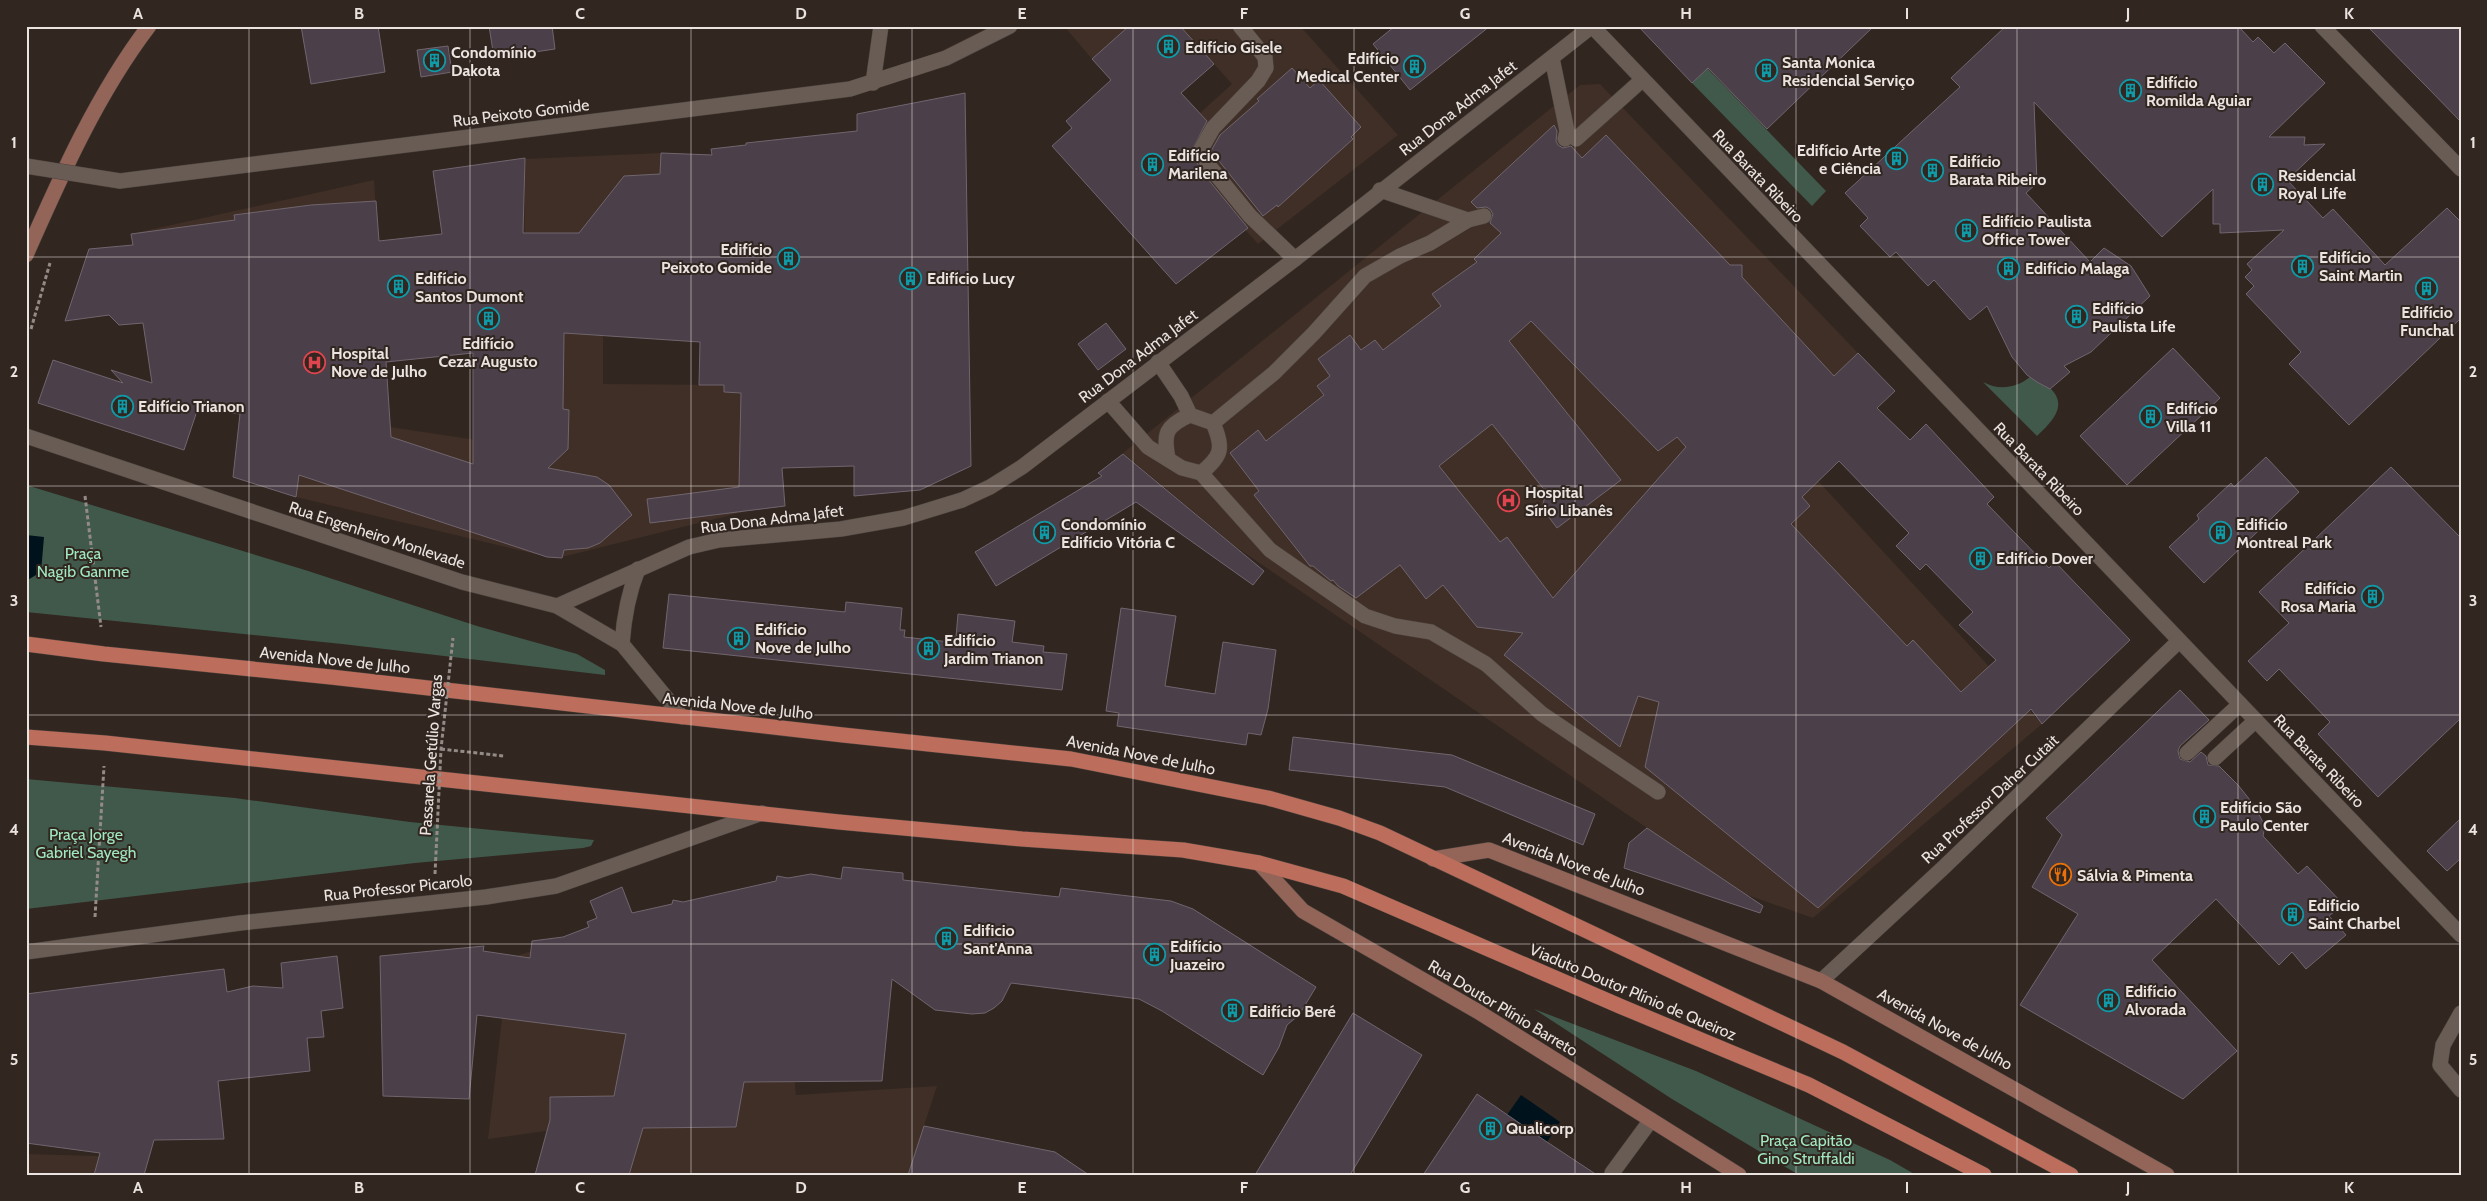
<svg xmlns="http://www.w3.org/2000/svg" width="2487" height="1201" font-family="Cabin,sans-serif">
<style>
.built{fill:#402f26}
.green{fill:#40594b}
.water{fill:#00121c}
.building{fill:#4b4049;stroke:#71656e;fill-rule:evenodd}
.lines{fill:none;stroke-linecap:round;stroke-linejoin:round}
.lane-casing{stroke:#4b423c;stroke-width:16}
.street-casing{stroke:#4b423c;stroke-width:16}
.secondary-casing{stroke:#4b423c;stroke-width:16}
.primary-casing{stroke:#4b423c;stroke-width:16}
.path{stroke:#958b86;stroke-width:3;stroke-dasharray:4 2.5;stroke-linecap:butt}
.lane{stroke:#695c55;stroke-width:15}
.street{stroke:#695c55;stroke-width:15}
.secondary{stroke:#936458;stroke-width:15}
.primary{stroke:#bc6d5b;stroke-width:15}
.street-bridge-casing{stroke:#4b423c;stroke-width:16;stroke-linecap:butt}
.path-bridge{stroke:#958b86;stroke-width:3;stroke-dasharray:4 2.5;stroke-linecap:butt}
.street-bridge{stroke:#695c55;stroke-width:15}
.grid{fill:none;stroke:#ebe3df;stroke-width:1;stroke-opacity:0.55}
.labels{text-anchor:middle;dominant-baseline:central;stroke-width:4;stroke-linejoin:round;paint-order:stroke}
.poi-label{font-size:16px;font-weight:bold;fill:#ebe3df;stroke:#312620;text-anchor:start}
.street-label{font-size:16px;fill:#ebe3df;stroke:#312620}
.park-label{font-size:16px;fill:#a0e8c0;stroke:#312620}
.neatline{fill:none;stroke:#ebe3df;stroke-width:2}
.grid-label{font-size:16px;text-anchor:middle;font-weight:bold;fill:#ebe3df}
</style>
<rect width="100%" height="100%" fill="#312620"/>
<!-- built -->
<g class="built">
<polygon points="1064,26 1122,26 1125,29 1092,59"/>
<polygon points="1180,26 1300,26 1398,135 1258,244 1167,143 1232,84"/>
<polygon points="1600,84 1858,353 1774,433 2042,724 1813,918 1747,895 1647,828 1236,547 1123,453 1580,85"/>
<polygon points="661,153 656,339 603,336 603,384 724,385 724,392 741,393 743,512 562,557 548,557 296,497 233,477 248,329 145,336 131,234 374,180 390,427 523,447 525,159"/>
<polygon points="679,906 794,1074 796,1095 937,1086 908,1175 535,1175 546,1131 488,1139 509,958"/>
<polygon points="26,1154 100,1156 94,1175 26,1175"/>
</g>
<!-- green -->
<g class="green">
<polygon points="1707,68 1826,191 1812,206 1692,83"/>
<path d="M 2030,377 C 2036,382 2046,384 2051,389 C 2069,407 2049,424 2037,436 L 1983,382 C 1999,391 2016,388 2030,377 Z"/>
<polygon points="26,485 305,570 477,626 577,654 605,670 605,675 342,644 26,612"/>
<polygon points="26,779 235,798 410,822 594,840 591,846 583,848 415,863 26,909"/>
<polygon points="1534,1009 1696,1071 1890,1160 1916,1175 1799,1175 1672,1099"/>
</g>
<!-- water -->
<g class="water">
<polygon points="26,535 44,537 41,572 26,581"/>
<polygon points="1521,1095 1560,1122 1547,1142 1507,1115"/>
</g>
<!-- building -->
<g class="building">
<polygon points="301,26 378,26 385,72 311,84"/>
<polygon points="489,26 552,26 555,49 494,58"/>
<polygon points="1129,26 1180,26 1214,64 1181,93 1207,121 1191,152 1203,173 1248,228 1176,284 1052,146 1072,128 1066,121 1111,80 1092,59"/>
<polygon points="1395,26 1490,26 1410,90 1373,44"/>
<polygon points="1638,26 1874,26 1767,129 1708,68 1692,83"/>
<polygon points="2006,26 2238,26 2253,42 2258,37 2274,53 2285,43 2325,83 2269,137 2305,137 2304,145 2325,144 2287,180 2323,218 2333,209 2385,265 2447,208 2461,222 2461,318 2349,425 2289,364 2301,352 2246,294 2254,286 2245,277 2252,270 2247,264 2284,230 2220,233 2220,224 2213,224 2213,189 2162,237 2034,102 2037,183 2026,193 2090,262 2104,248 2131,266 2150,296 2091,352 2064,366 2070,372 2050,389 2037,382 2027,375 2012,357 1987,306 1970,320 1934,280 1928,286 1896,252 1890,257 1860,226 1868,218 1845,193 1960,87 1951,78"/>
<polygon points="2367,26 2461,26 2461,122 2426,86"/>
<polygon points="448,46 452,72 421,77 417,50"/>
<polygon points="1292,68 1310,88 1319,80 1361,127 1351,137 1353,139 1278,207 1277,205 1263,216 1211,151 1220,135 1259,101 1257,99"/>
<path d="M 965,93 L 971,466 L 920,490 L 854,496 L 854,466 L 782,468 L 785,506 L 650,523 L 647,499 L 739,487 L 741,393 L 724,392 L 724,385 L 699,385 L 700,342 L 564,333 L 563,409 L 569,410 L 568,449 L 548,468 L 597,477 L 609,485 L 632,515 L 600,543 L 588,548 L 564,550 L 562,558 L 547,557 L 299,475 L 296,497 L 233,477 L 240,414 L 198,408 L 184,450 L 38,403 L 53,360 L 123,383 L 111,370 L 152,383 L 143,323 L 119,325 L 109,315 L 65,321 L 89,249 L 133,245 L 131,234 L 235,220 L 234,215 L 311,205 L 376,201 L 379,241 L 442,234 L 433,171 L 525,158 L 523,233 L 579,233 L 624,176 L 660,174 L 661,153 L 712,155 L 711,149 L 746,145 L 746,143 L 857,131 L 857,114 ZM 473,353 L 473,464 L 391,437 L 386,362 Z"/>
<path d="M 1554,125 L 1557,131 L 1556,141 L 1558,145 L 1563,148 L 1571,146 L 1582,158 L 1606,135 L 1730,265 L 1742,265 L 1742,277 L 1834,376 L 1858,353 L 1895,391 L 1877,408 L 1910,440 L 1926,424 L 1994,497 L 1987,504 L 2049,568 L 2055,562 L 2130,640 L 2042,724 L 2031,709 L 1818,908 L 1645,767 L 1659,702 L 1638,696 L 1620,747 L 1504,655 L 1523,633 L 1477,627 L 1443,585 L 1426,599 L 1400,565 L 1356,598 L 1338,586 L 1333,580 L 1331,581 L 1313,566 L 1310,566 L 1254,495 L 1259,491 L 1230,453 L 1258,430 L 1266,441 L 1324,395 L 1317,386 L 1330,376 L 1318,359 L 1350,335 L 1361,350 L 1375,340 L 1383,350 L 1441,306 L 1432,294 L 1477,262 L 1474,259 L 1501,233 L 1490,223 L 1493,214 L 1490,209 L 1486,207 L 1477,208 L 1471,202 ZM 1531,321 L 1658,451 L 1677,437 L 1686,447 L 1553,598 L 1507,537 L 1500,542 L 1439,466 L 1492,424 L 1546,492 L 1542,508 L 1557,528 L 1621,480 L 1509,341 ZM 1839,461 L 1909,533 L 1896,546 L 1920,570 L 1926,564 L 1973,612 L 1959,625 L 1996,660 L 1961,692 L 1913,640 L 1907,646 L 1791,524 L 1810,506 L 1802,497 Z"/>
<polygon points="1106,323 1126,349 1098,370 1078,344"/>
<polygon points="2173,348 2220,398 2127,485 2080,436"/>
<polygon points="1123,454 1264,571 1253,585 1136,502 996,586 975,552 1102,476 1098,473"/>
<polygon points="2266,457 2299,492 2204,583 2169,547 2199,519 2197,515 2231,483 2234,487"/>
<polygon points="2391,467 2461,538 2461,718 2378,797 2318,734 2330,722 2279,669 2267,681 2248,661 2289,623 2259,592"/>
<polygon points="669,594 845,612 846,602 902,608 900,630 905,630 904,637 950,642 951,636 956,637 958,614 1015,621 1012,642 1044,646 1043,652 1067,654 1062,690 663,648"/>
<polygon points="1121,608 1176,616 1165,686 1215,694 1223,642 1276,650 1268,709 1261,735 1248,733 1246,745 1117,726 1119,713 1106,711"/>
<polygon points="2180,690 2209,720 2180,746 2178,751 2180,759 2190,762 2201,752 2206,756 2208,765 2219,766 2238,785 2254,805 2265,826 2263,836 2298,874 2307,866 2343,904 2329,916 2346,935 2306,969 2292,952 2279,965 2216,899 2152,960 2237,1051 2183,1099 2020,1005 2078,914 2032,887 2062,835 2046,818"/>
<polygon points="1293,737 1452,755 1595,814 1583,845 1445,787 1289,770"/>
<polygon points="2461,818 2461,858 2447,871 2427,851"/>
<polygon points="1647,828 1763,906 1760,913 1624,868 1629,843"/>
<polygon points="843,867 903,873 903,880 1059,897 1061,888 1171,901 1193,909 1316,987 1299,1015 1287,1025 1279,1047 1263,1075 1162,1011 1139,999 1011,983 1002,1001 994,1008 985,1013 972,1014 935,1010 892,979 882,1081 744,1082 736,1127 643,1128 629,1175 535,1175 550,1120 550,1097 614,1096 626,1034 477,1015 469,1099 383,1096 380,956 484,946 483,951 530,958 532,941 563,937 589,927 587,922 597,918 590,901 622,887 632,913 672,904 673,900 683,902 776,881 777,876 788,878 811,874 841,879"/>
<polygon points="337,956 343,1008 321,1011 324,1037 307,1038 310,1071 218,1081 224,1139 154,1140 144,1175 94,1175 100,1153 26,1143 26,994 224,969 227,992 253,986 283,988 281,963"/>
<polygon points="1353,1013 1422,1055 1350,1175 1255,1175"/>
<polygon points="1477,1094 1547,1142 1597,1175 1423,1175"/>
<polygon points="924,1126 1055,1152 1089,1175 908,1175"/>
</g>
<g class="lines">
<defs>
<g id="lane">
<polyline points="1240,26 1265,57 1266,68 1258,81 1213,128 1200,151 1210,167 1250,216 1295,259"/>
<polyline points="1552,58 1567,131 1565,139"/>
<polyline points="1576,139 1642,80"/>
<polyline points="1380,190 1468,220 1484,216"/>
<path d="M 1158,362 L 1181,396 L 1190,415 L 1213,423 C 1224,448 1222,456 1201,473"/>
<polyline points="1108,401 1148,447 1182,468 1201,473 1270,550 1365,616 1395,626 1431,632 1486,664 1542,714 1658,792"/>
<polyline points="1213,423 1274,373 1314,333 1365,276 1400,256 1430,243 1468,220"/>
<path d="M 1168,458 C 1163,433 1166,426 1190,415"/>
<polyline points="2187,753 2240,704"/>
<polyline points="2215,758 2255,721"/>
<polyline points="2461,1013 2443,1045 2440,1065 2461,1090"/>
<polyline points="1612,1173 1651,1120"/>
</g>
<g id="street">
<polyline points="1592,26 2461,935"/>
<polyline points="2322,26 2461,169"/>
<polyline points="873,83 881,26"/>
<polyline points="120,181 850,89 946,58 1010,26"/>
<polyline points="26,436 462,582 557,606 622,644 682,717"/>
<polyline points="557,606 689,547 719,540 841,529 903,518 962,500 990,487 1022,467 1295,259 1592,26"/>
<path d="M 622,644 C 624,616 628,594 638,569"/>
<polyline points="26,952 240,923 486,897 556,886 762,813"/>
<polyline points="1821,981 1943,868 2179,641"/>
</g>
<g id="secondary">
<path d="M 26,255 C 60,178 97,94 149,26"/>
<polyline points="1433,859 1489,850 1821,981 2167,1175"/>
<polyline points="1259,863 1303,911 1477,1011 1739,1175"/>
</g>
<g id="primary">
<polyline points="26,644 104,654 331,677 843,735 1071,759 1268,798 1339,818 1380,833 1843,1052 2071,1175"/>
<polyline points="26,737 105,743 839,822 1022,839 1183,850 1259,863 1343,886 1622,1007 1809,1085 1984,1175"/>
</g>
</defs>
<!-- lane casing -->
<use href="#lane" class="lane-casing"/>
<!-- street casing -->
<use href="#street" class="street-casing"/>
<!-- secondary casing -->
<use href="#secondary" class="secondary-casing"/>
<!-- primary casing -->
<use href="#primary" class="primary-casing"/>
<!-- path -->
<g class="path">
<polyline points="31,329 50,263"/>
<polyline points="85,496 101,627"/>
<polyline points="441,749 504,756"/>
<polyline points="95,917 104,766"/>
</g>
<!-- lane -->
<use href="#lane" class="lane"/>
<!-- street -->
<use href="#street" class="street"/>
<!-- secondary -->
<use href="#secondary" class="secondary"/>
<!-- primary -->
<use href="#primary" class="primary"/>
<defs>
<polyline id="street-bridge" points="26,166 120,181"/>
</defs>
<!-- street-bridge casing -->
<use href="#street-bridge" class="street-bridge-casing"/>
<!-- path-bridge -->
<polyline class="path-bridge" points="435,874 441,749 453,638"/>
<!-- street-bridge -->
<use href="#street-bridge" class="street-bridge"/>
</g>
<!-- grid -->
<path class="grid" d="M 249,26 L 249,1175M 470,26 L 470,1175M 691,26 L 691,1175M 912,26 L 912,1175M 1133,26 L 1133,1175M 1354,26 L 1354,1175M 1575,26 L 1575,1175M 1796,26 L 1796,1175M 2017,26 L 2017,1175M 2238,26 L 2238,1175M 26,257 L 2461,257M 26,486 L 2461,486M 26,715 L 2461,715M 26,944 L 2461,944"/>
<!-- icons -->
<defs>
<symbol id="building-ring" viewBox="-11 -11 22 22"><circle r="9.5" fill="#312620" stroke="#0f9aa8" stroke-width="1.5"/><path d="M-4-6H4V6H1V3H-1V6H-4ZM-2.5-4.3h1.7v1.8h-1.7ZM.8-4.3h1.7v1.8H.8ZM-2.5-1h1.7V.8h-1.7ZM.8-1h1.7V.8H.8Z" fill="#0f9aa8"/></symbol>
<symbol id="hospital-ring" viewBox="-11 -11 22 22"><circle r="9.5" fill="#312620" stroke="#e0444e" stroke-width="1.5"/><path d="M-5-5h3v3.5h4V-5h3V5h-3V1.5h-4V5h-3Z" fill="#e0444e"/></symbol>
<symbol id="restaurant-ring" viewBox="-11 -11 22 22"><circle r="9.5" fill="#312620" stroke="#e8710a" stroke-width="1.5"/><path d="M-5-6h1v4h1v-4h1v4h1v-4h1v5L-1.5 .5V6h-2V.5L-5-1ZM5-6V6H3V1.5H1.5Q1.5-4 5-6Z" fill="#e8710a"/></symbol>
</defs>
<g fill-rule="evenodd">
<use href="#building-ring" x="1156" y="34" width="25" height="25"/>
<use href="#building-ring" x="422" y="48" width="25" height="25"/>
<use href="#building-ring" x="1402" y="54" width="25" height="25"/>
<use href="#building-ring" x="1754" y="58" width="25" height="25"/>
<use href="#building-ring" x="2118" y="78" width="25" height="25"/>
<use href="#building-ring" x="1884" y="146" width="25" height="25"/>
<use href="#building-ring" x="1140" y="152" width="25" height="25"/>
<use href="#building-ring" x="1920" y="158" width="25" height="25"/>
<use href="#building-ring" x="2250" y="172" width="25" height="25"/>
<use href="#building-ring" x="1954" y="218" width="25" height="25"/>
<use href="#building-ring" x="776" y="246" width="25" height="25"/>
<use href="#building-ring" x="2290" y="254" width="25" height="25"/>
<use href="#building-ring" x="1996" y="256" width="25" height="25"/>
<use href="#building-ring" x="898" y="266" width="25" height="25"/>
<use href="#building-ring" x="386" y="274" width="25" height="25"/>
<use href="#building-ring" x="2414" y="276" width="25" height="25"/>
<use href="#building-ring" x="2064" y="304" width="25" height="25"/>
<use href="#building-ring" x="476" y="306" width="25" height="25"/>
<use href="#hospital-ring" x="302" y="350" width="25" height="25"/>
<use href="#building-ring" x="110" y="394" width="25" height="25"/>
<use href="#building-ring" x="2138" y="404" width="25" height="25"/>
<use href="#hospital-ring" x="1496" y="488" width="25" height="25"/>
<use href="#building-ring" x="1032" y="520" width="25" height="25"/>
<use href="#building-ring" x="2208" y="520" width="25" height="25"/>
<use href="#building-ring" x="1968" y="546" width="25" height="25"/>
<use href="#building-ring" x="2360" y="584" width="25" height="25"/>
<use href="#building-ring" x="726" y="626" width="25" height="25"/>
<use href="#building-ring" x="916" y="636" width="25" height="25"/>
<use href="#building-ring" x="2192" y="804" width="25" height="25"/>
<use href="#restaurant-ring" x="2048" y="862" width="25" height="25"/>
<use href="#building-ring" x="2280" y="902" width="25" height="25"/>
<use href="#building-ring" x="934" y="926" width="25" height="25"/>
<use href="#building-ring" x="1142" y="942" width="25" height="25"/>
<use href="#building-ring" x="2096" y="988" width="25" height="25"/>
<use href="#building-ring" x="1220" y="998" width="25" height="25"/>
<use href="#building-ring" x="1478" y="1116" width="25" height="25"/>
</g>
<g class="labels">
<!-- poi labels -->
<g class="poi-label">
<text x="1185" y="47">Edifício Gisele</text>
<text x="451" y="52">Condomínio<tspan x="451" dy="18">Dakota</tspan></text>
<text x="1399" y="58" text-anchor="end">Edifício<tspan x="1399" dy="18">Medical Center</tspan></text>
<text x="1782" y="62">Santa Monica<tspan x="1782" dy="18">Residencial Serviço</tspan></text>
<text x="2146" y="82">Edifício<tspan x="2146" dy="18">Romilda Aguiar</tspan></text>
<text x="1881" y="150" text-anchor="end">Edifício Arte<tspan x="1881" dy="18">e Ciência</tspan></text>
<text x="1168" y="155">Edifício<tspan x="1168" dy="18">Marilena</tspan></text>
<text x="1949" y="161">Edifício<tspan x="1949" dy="18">Barata Ribeiro</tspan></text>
<text x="2278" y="175">Residencial<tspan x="2278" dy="18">Royal Life</tspan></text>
<text x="1982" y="221">Edifício Paulista<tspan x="1982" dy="18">Office Tower</tspan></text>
<text x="772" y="249" text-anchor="end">Edifício<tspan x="772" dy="18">Peixoto Gomide</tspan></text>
<text x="2319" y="257">Edifício<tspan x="2319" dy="18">Saint Martin</tspan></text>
<text x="2025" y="268">Edifício Malaga</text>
<text x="415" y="278">Edifício<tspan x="415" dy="18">Santos Dumont</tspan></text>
<text x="927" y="278">Edifício Lucy</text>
<text x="2092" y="308">Edifício<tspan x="2092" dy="18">Paulista Life</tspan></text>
<text x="2427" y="312" text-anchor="middle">Edifício<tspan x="2427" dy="18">Funchal</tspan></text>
<text x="488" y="343" text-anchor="middle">Edifício<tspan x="488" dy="18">Cezar Augusto</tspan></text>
<text x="331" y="353">Hospital<tspan x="331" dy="18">Nove de Julho</tspan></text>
<text x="138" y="406">Edifício Trianon</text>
<text x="2166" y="408">Edifício<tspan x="2166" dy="18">Villa 11</tspan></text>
<text x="1525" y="492">Hospital<tspan x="1525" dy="18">Sírio Libanês</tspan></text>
<text x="1061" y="524">Condomínio<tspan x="1061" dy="18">Edifício Vitória C</tspan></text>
<text x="2236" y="524">Edificio<tspan x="2236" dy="18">Montreal Park</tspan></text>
<text x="1996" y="558">Edifício Dover</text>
<text x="2356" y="588" text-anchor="end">Edifício<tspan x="2356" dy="18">Rosa Maria</tspan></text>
<text x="755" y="629">Edifício<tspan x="755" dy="18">Nove de Julho</tspan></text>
<text x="944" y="640">Edifício<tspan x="944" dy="18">Jardim Trianon</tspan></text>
<text x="2220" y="807">Edifício São<tspan x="2220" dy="18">Paulo Center</tspan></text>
<text x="2077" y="875">Sálvia &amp; Pimenta</text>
<text x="2308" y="905">Edificio<tspan x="2308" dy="18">Saint Charbel</tspan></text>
<text x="963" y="930">Edificio<tspan x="963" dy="18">Sant'Anna</tspan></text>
<text x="1170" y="946">Edifício<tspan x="1170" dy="18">Juazeiro</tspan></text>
<text x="2125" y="991">Edifício<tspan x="2125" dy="18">Alvorada</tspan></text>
<text x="1249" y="1011">Edifício Beré</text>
<text x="1506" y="1128">Qualicorp</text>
</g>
<!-- street labels -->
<g class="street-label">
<text transform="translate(1458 108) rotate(-38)">Rua Dona Adma Jafet</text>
<text transform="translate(521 113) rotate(-7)">Rua Peixoto Gomide</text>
<text transform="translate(1758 176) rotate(46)">Rua Barata Ribeiro</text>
<text transform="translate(1138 356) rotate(-37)">Rua Dona Adma Jafet</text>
<text transform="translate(2039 469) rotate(46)">Rua Barata Ribeiro</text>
<text transform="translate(772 519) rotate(-7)">Rua Dona Adma Jafet</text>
<text transform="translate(377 535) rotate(18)">Rua Engenheiro Monlevade</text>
<text transform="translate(335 660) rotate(6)">Avenida Nove de Julho</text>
<text transform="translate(738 706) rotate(6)">Avenida Nove de Julho</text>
<text transform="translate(431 755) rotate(-86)">Passarela Getúlio Vargas</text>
<text transform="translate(1141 755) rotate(11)">Avenida Nove de Julho</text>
<text transform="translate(2319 761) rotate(46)">Rua Barata Ribeiro</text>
<text transform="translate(1990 799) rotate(-43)">Rua Professor Daher Cutait</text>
<text transform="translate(1574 864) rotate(21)">Avenida Nove de Julho</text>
<text transform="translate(398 888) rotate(-6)">Rua Professor Picarolo</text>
<text transform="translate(1633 992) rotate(23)">Viaduto Doutor Plínio de Queiroz</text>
<text transform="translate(1503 1008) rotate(31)">Rua Doutor Plínio Barreto</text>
<text transform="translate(1945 1029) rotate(29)">Avenida Nove de Julho</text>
</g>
<!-- park labels -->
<g class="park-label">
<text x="83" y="553">Praça<tspan x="83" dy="18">Nagib Ganme</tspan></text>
<text x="86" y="834">Praça Jorge<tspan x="86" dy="18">Gabriel Sayegh</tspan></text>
<text x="1806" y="1140">Praça Capitão<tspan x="1806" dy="18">Gino Struffaldi</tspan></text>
</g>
</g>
<!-- border -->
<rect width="2487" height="1201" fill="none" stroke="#312620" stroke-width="55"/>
<rect x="28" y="28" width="2432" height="1146" class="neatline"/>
<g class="grid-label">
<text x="138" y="19">A</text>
<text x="359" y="19">B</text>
<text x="580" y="19">C</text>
<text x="801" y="19">D</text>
<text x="1022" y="19">E</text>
<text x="1244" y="19">F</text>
<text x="1465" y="19">G</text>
<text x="1686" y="19">H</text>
<text x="1907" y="19">I</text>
<text x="2128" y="19">J</text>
<text x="2349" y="19">K</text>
<text x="14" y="148">1</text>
<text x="2473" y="148">1</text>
<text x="14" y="377">2</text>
<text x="2473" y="377">2</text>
<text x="14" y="606">3</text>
<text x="2473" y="606">3</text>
<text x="14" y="835">4</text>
<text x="2473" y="835">4</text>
<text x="14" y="1065">5</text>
<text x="2473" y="1065">5</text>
<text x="138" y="1193">A</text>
<text x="359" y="1193">B</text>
<text x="580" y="1193">C</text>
<text x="801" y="1193">D</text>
<text x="1022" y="1193">E</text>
<text x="1244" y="1193">F</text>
<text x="1465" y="1193">G</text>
<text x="1686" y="1193">H</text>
<text x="1907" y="1193">I</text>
<text x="2128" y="1193">J</text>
<text x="2349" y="1193">K</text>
</g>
</svg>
